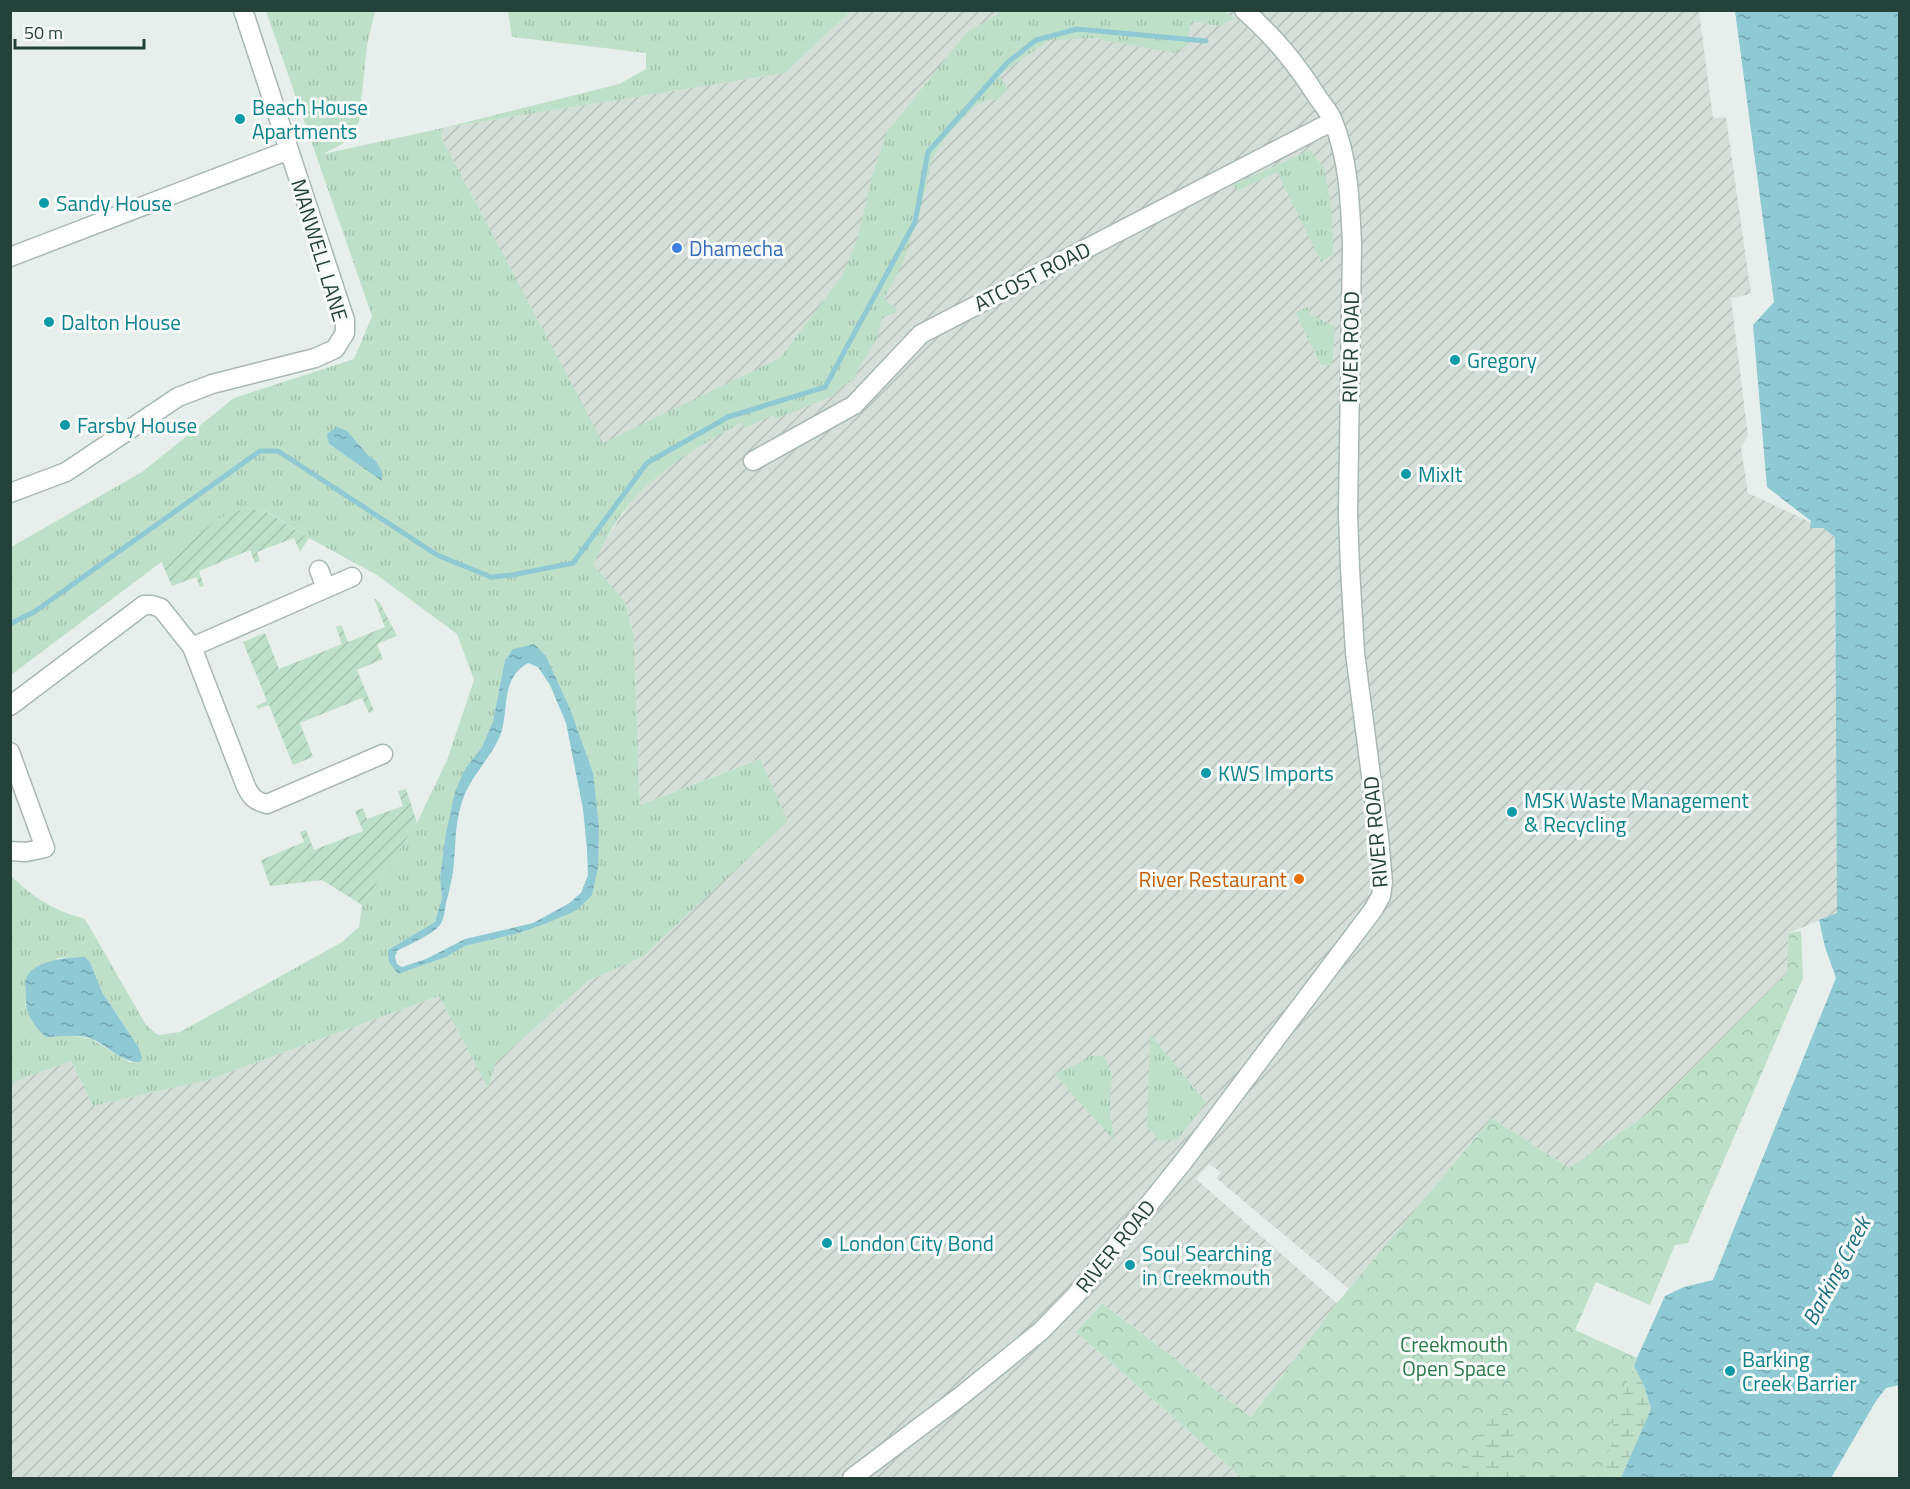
<svg xmlns="http://www.w3.org/2000/svg" width="1910" height="1489" font-family="'Titillium Web',sans-serif">
<style>
.industrial{fill:url(#industrial-furrows)}
.grass{fill:url(#grass-tufts);fill-rule:evenodd}
.forest{fill:url(#forest-crowns)}
.wetland{fill:url(#wetland-marsh)}
.garden{fill:url(#garden-furrows)}
.water{fill:url(#water-ripples);fill-rule:evenodd}
.lines{fill:none;stroke-linecap:round;stroke-linejoin:round}
.stream{stroke:#8ec9d4;stroke-width:5}
.minor-casing{stroke:#a8b8b2;stroke-width:21}
.minor{stroke:#fff;stroke-width:18}
.culture-dot{fill:#0f9aa8;stroke:#f7fbf9;stroke-width:2}
.shop-dot{fill:#3f7fe0;stroke:#f7fbf9;stroke-width:2}
.food-dot{fill:#e8710a;stroke:#f7fbf9;stroke-width:2}
.labels{text-anchor:middle;dominant-baseline:central;stroke-width:6;stroke-linejoin:round;paint-order:stroke}
.culture-label{font-size:21px;fill:#0d838f;stroke:#f7fbf9;text-anchor:start}
.shop-label{font-size:21px;fill:#366cbe;stroke:#f7fbf9;text-anchor:start}
.street-label{font-size:21px;fill:#24423a;stroke:#f7fbf9}
.food-label{font-size:21px;fill:#c56008;stroke:#f7fbf9;text-anchor:end}
.park-label{font-size:21px;fill:#2d7a4b;stroke:#f7fbf9}
.water-label{font-size:22px;font-style:italic;fill:#1c6f80;stroke:#f7fbf9}
</style>
<defs>
<pattern id="industrial-furrows" width="10" height="10" patternUnits="userSpaceOnUse" patternTransform="scale(1.5)"><rect width="10" height="10" fill="#d4dfda"/><path d="M-1 1l2-2M0 10L10 0M9 11l2-2" fill="none" stroke="#b6c1bc"/></pattern>
<pattern id="grass-tufts" width="24" height="20" patternUnits="userSpaceOnUse" patternTransform="scale(1.5)"><rect width="24" height="20" fill="#bfe0c8"/><path d="M3 7l-1-3M5 7V3M7 7l1-3M15 17l-1-3M17 17v-4M19 17l1-3" fill="none" stroke="#a4c1ad"/></pattern>
<pattern id="forest-crowns" width="20" height="18" patternUnits="userSpaceOnUse" patternTransform="scale(1.5)"><rect width="20" height="18" fill="#bfe0c8"/><path d="M2 6a3 3 0 1 1 6 0M12 15a3 3 0 1 1 6 0" fill="none" stroke="#a4c1ad"/></pattern>
<pattern id="wetland-marsh" width="20" height="14" patternUnits="userSpaceOnUse" patternTransform="scale(1.5)"><rect width="20" height="14" fill="#bfe0c8"/><path d="M1 5h8M5 5V1M11 12h8M15 12V8" fill="none" stroke="#a4c1ad"/></pattern>
<pattern id="garden-furrows" width="10" height="10" patternUnits="userSpaceOnUse" patternTransform="scale(1.5)"><rect width="10" height="10" fill="#bfe0c8"/><path d="M-1 1l2-2M0 10L10 0M9 11l2-2" fill="none" stroke="#a4c1ad"/></pattern>
<pattern id="water-ripples" width="26" height="14" patternUnits="userSpaceOnUse" patternTransform="scale(1.5)"><rect width="26" height="14" fill="#8ec9d4"/><path d="M2 4q2-2 4 0t4 0M15 11q2-2 4 0t4 0" fill="none" stroke="#74a5ad"/></pattern>
</defs>
<rect width="100%" height="100%" fill="#e6efeb"/>
<!-- industrial -->
<polygon class="industrial" points="851,11 1699,11 1713,118 1726,117 1751,294 1731,298 1748,436 1741,447 1748,493 1823,528 1835,537 1837,913 1789,933 1787,973 1649,1113 1569,1168 1492,1118 1349,1289 1216,1178 1221,1172 1209,1164 1196,1179 1337,1303 1251,1417 1102,1303 1076,1332 1242,1478 11,1478 11,1083 71,1061 93,1106 208,1080 439,996 488,1087 495,1062 588,981 642,957 759,759 640,805 634,637 625,602 593,565 601,546 636,495 602,443 441,137 443,128 785,73"/>
<!-- grass -->
<g class="grass">
<path d="M 1005,10 L 1222,10 L 1235,18 L 1219,26 L 1191,21 L 1187,44 L 1176,53 L 1105,41 L 1098,38 L 1050,40 L 999,75 L 1008,89 L 997,100 L 989,99 L 974,107 L 944,139 L 931,162 L 922,205 L 903,263 L 884,299 L 897,309 L 895,313 L 882,317 L 878,337 L 858,369 L 854,380 L 846,384 L 830,397 L 776,419 L 773,415 L 745,428 L 741,423 C 676,457 621,494 594,565 L 625,602 L 634,637 L 640,805 L 760,759 L 788,821 L 642,957 L 588,981 L 496,1062 L 488,1088 L 439,996 L 208,1080 L 93,1106 L 71,1061 L 11,1083 L 11,876 C 35,899 53,910 85,919 L 146,1025 L 158,1035 L 180,1032 L 342,942 L 359,927 L 362,905 L 417,823 L 447,760 L 474,680 L 457,634 L 377,575 L 309,538 L 266,511 L 246,508 L 220,518 L 11,675 L 11,547 L 142,472 L 234,398 L 354,359 L 372,316 L 266,11 L 375,11 L 367,45 L 359,122 L 342,144 L 323,154 L 443,128 L 619,84 L 646,69 L 646,53 L 512,37 L 508,11 L 851,11 L 785,73 L 443,128 L 441,137 L 603,443 L 780,358 L 842,276 L 857,240 L 872,176 L 887,132 L 967,32 ZM 347,431 L 369,456 L 376,461 L 382,480 L 329,444 ZM 546,656 L 571,711 L 593,773 L 592,895 L 545,924 L 519,933 L 465,946 L 446,957 L 398,973 L 388,950 L 435,922 L 442,898 L 440,878 L 465,769 L 482,747 L 493,721 L 505,660 ZM 85,957 L 90,962 L 102,992 L 139,1048 L 131,1063 L 91,1039 L 74,1036 L 25,1005 L 27,995 L 26,979 L 58,958 Z"/>
<polygon points="1310,150 1324,168 1332,210 1333,254 1321,262 1277,172 1237,191 1233,185"/>
<polygon points="1308,307 1310,314 1335,327 1332,366 1320,364 1298,318 1296,312"/>
<polygon points="1150,1034 1206,1102 1178,1139 1159,1141 1147,1126"/>
<polygon points="1090,1056 1104,1056 1112,1075 1110,1111 1114,1140 1054,1074 1073,1066"/>
</g>
<!-- forest -->
<polygon class="forest" points="1801,931 1803,978 1688,1243 1675,1245 1650,1305 1596,1282 1575,1330 1637,1358 1624,1390 1621,1478 1242,1478 1076,1332 1102,1303 1251,1417 1337,1303 1492,1118 1569,1168 1649,1113 1787,973 1789,933"/>
<!-- wetland -->
<g class="wetland">
<polygon points="1634,1366 1645,1388 1651,1409 1634,1478 1597,1478 1617,1432 1611,1421"/>
<path d="M 1497,1413 L 1508,1414 C 1520,1433 1517,1457 1515,1478 L 1459,1478 C 1466,1453 1479,1432 1497,1413 Z"/>
</g>
<!-- garden -->
<g class="garden">
<polygon points="246,508 265,511 309,538 300,552 294,538 257,552 260,561 255,563 250,550 199,571 204,586 200,587 196,577 172,586 161,561 220,518"/>
<polygon points="374,598 380,603 397,636 377,644 383,659 357,670 374,711 369,713 362,698 300,723 313,757 293,765 269,705 258,709 256,706 267,701 243,642 265,633 279,669 342,644 336,627 341,625 348,642 385,627"/>
<polygon points="406,789 417,823 362,905 322,880 270,886 261,860 304,842 300,832 306,830 314,850 363,831 355,811 363,808 367,819 403,806 398,791"/>
</g>
<!-- water -->
<g class="water">
<polygon points="1735,11 1899,11 1899,1385 1886,1388 1876,1401 1831,1478 1621,1478 1651,1409 1645,1388 1634,1366 1637,1358 1665,1296 1684,1287 1713,1280 1836,978 1825,947 1819,920 1837,913 1835,537 1823,528 1810,528 1811,521 1767,487 1753,325 1774,302"/>
<polygon points="337,427 347,431 369,456 376,461 382,472 382,481 329,444 327,434"/>
<path d="M 534,644 L 546,656 L 571,711 L 593,773 L 599,826 L 598,868 L 592,895 L 577,910 L 545,924 L 519,933 L 465,946 L 446,957 L 398,974 L 389,962 L 388,950 L 435,922 L 442,898 L 440,878 L 446,833 L 455,792 L 465,769 L 482,747 L 493,721 L 505,660 L 513,649 ZM 528,663 L 538,667 L 550,685 L 566,723 L 583,809 L 587,849 L 588,875 L 581,893 L 568,904 L 533,923 L 465,939 L 426,959 L 402,967 L 397,964 L 395,957 L 397,951 C 408,945 432,935 440,925 C 444,920 445,909 446,903 C 449,893 451,882 453,872 C 456,848 454,823 463,799 C 471,776 490,759 500,736 C 510,710 499,680 528,663 Z"/>
<path d="M 85,957 L 90,962 L 102,992 L 139,1048 L 142,1058 L 140,1062 C 123,1063 109,1047 94,1040 C 79,1033 61,1037 46,1037 C 34,1026 25,1014 26,997 C 27,991 24,984 26,979 C 32,960 69,957 85,957 Z"/>
</g>
<g class="lines">
<!-- stream -->
<polyline class="stream" points="10,624 34,612 260,451 278,451 437,555 491,577 512,575 573,563 647,463 728,417 825,387 915,222 928,152 1007,63 1036,40 1077,29 1206,41"/>
<defs>
<g id="minor">
<polyline points="10,257 289,150 243,10"/>
<polyline points="753,461 854,405 921,334 1333,121"/>
<polyline points="10,493 66,472 178,397 212,384 315,358 335,349 345,333 345,320 289,150"/>
<polyline points="319,570 326,588"/>
<polyline points="192,647 352,577"/>
<path d="M 10,706 L 144,605 L 152,605 L 161,608 L 192,647 L 245,784 C 250,796 254,801 267,804 L 383,754"/>
<polyline points="10,752 45,848 26,852 10,851"/>
<path d="M 852,1478 L 961,1396 L 1041,1331 L 1076,1295 L 1183,1162 L 1373,910 L 1381,896 L 1383,882 L 1379,837 L 1355,653 L 1350,568 L 1348,514 L 1352,244 C 1350,203 1349,160 1333,121 C 1330,113 1323,105 1318,98 C 1296,63 1275,38 1244,10"/>
</g>
</defs>
<!-- minor casing -->
<use href="#minor" class="minor-casing"/>
<!-- minor -->
<use href="#minor" class="minor"/>
</g>
<!-- markers -->
<g class="culture-dot">
<circle cx="240" cy="119" r="6"/>
<circle cx="44" cy="203" r="6"/>
<circle cx="49" cy="322" r="6"/>
<circle cx="1455" cy="360" r="6"/>
<circle cx="65" cy="425" r="6"/>
<circle cx="1406" cy="474" r="6"/>
<circle cx="1206" cy="773" r="6"/>
<circle cx="1512" cy="812" r="6"/>
<circle cx="827" cy="1243" r="6"/>
<circle cx="1130" cy="1265" r="6"/>
<circle cx="1730" cy="1371" r="6"/>
</g>
<circle class="shop-dot" cx="677" cy="248" r="6"/>
<circle class="food-dot" cx="1299" cy="879" r="6"/>
<g class="labels">
<!-- culture labels -->
<g class="culture-label">
<text x="252" y="107">Beach House<tspan x="252" dy="24">Apartments</tspan></text>
<text x="56" y="203">Sandy House</text>
<text x="61" y="322">Dalton House</text>
<text x="1467" y="360">Gregory</text>
<text x="77" y="425">Farsby House</text>
<text x="1418" y="474">MixIt</text>
<text x="1218" y="773">KWS Imports</text>
<text x="1524" y="800">MSK Waste Management<tspan x="1524" dy="24">&amp; Recycling</tspan></text>
<text x="839" y="1243">London City Bond</text>
<text x="1142" y="1253">Soul Searching<tspan x="1142" dy="24">in Creekmouth</tspan></text>
<text x="1742" y="1359">Barking<tspan x="1742" dy="24">Creek Barrier</tspan></text>
</g>
<!-- shop labels -->
<g class="shop-label">
<text x="689" y="248">Dhamecha</text>
</g>
<!-- street labels -->
<g class="street-label">
<text transform="translate(320 250) rotate(73)">MANWELL LANE</text>
<text transform="translate(1032 276) rotate(-27)">ATCOST ROAD</text>
<text transform="translate(1350 347) rotate(-89)">RIVER ROAD</text>
<text transform="translate(1375 832) rotate(-95)">RIVER ROAD</text>
<text transform="translate(1115 1246) rotate(-51)">RIVER ROAD</text>
</g>
<!-- food labels -->
<g class="food-label">
<text x="1287" y="879">River Restaurant</text>
</g>
<!-- park labels -->
<g class="park-label">
<text x="1454" y="1344">Creekmouth<tspan x="1454" dy="24">Open Space</tspan></text>
</g>
<!-- water labels -->
<g class="water-label">
<text transform="translate(1836 1271) rotate(-62)">Barking Creek</text>
</g>
</g>
<!-- border -->
<rect width="1910" height="1489" fill="none" stroke="#24423a" stroke-width="24"/>
<!-- scale -->
<path d="M15 39v9h129v-9" fill="none" stroke="#24423a" stroke-width="3"/>
<text x="24" y="39" font-size="18" fill="#24423a" stroke="#f7fbf9" stroke-width="4.5" paint-order="stroke">50 m</text>
</svg>
